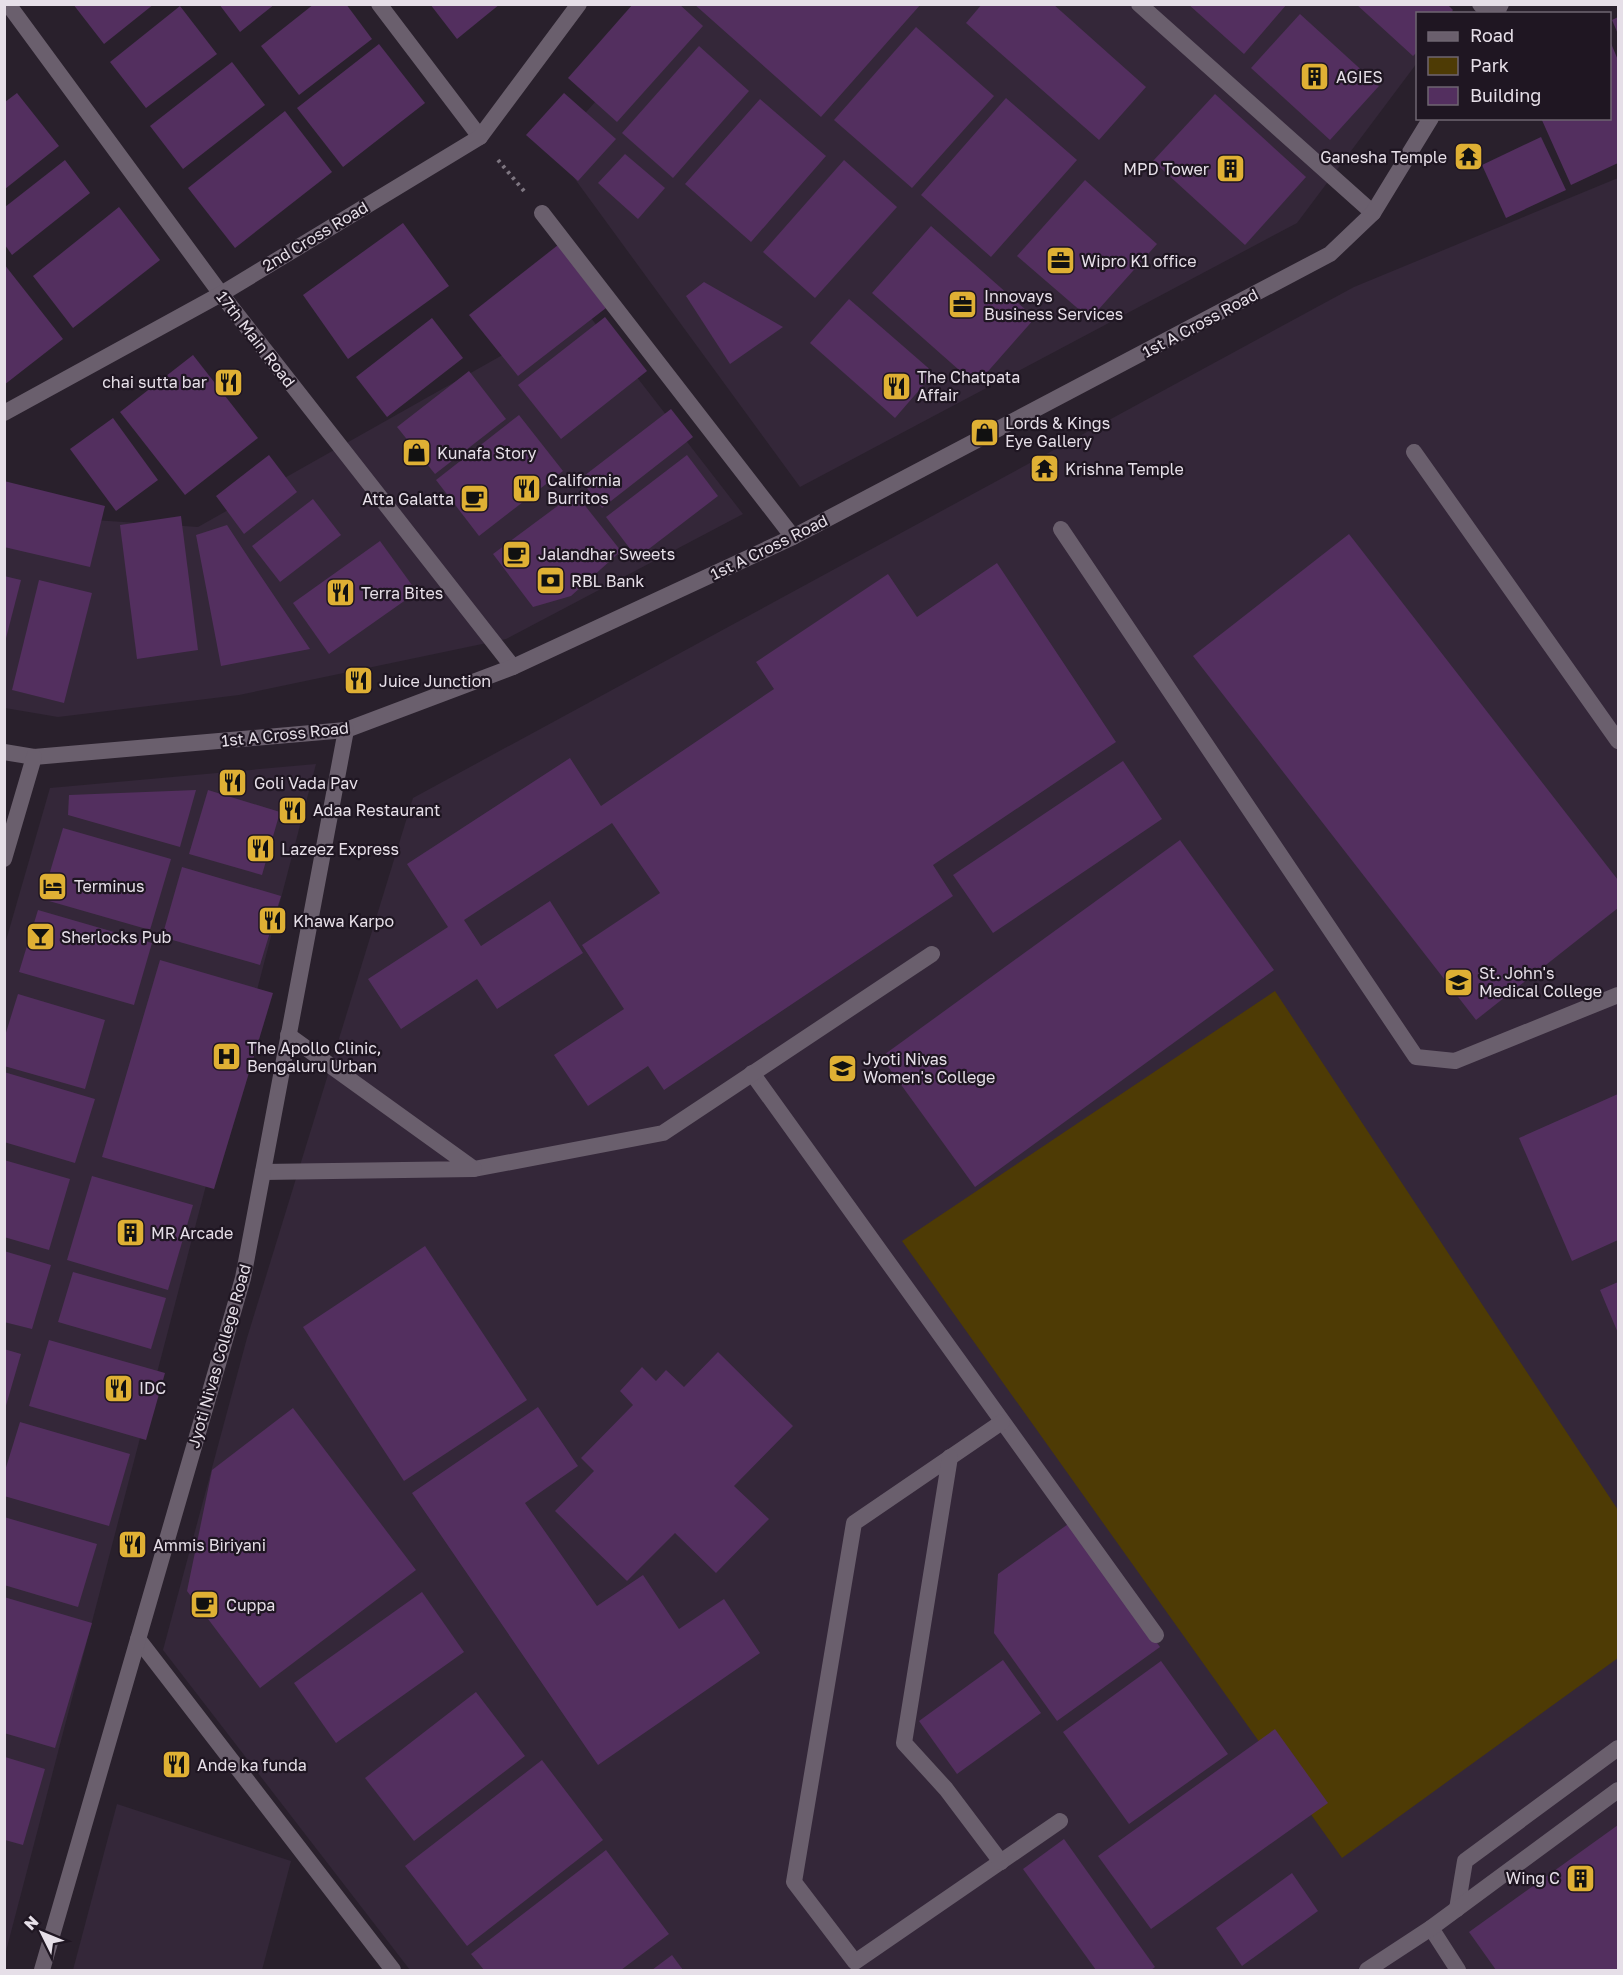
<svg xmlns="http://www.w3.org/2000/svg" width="1623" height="1975" font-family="'Golos Text',sans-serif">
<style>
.built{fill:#342739}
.green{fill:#4e3b05}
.building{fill:#532f5f}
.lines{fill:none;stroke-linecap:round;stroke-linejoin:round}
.path{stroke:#7e7681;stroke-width:4;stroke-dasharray:3 4.5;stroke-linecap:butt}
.service{stroke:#6a5f6d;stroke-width:16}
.minor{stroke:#6a5f6d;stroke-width:16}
.tertiary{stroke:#6a5f6d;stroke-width:16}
.labels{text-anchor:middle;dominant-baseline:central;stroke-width:4.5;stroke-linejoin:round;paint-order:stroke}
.poi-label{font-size:16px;fill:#e6dfe8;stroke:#1f1622;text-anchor:start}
.street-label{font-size:16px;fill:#e6dfe8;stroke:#1f1622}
</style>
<rect width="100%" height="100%" fill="#29202c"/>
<!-- built -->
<g class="built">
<polygon points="1430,4 1418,14 1417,63 1297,223 800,487 553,149 682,5"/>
<polygon points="1618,178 1618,1970 410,1970 163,1650 247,1338 413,798 1354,287"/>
<polygon points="584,309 743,514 506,639 239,695 58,717 5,708 4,514 198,527"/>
<polygon points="316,764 5,1955 5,944 50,788"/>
<polygon points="117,1804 291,1861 262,1970 73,1970"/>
</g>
<!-- green -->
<polygon class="green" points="1275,991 1618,1510 1618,1658 1342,1858 902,1241"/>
<!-- building -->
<g class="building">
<polygon points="73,4 154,4 104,44"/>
<polygon points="219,4 275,4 240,32"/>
<polygon points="314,4 346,4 372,39 299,95 261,46"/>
<polygon points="430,4 500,4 457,39"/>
<polygon points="633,4 679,4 703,26 617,122 568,78"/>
<polygon points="694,4 921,4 821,117"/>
<polygon points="982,4 1053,4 1146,87 1099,140 966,23"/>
<polygon points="1188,4 1287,4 1244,54"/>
<polygon points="1356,4 1447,4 1453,10 1450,14 1418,14 1418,51 1413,56"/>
<polygon points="180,6 217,54 146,108 110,62"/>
<polygon points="1300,14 1379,86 1330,140 1251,68"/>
<polygon points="1618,17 1618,34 1612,20"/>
<polygon points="916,27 994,96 912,188 834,120"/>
<polygon points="1610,41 1618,60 1618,163 1571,185 1541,118 1610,118"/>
<polygon points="379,44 425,103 343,167 297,108"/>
<polygon points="699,46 749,91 673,178 622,133"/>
<polygon points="232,62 265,105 183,169 150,126"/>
<polygon points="17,93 59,146 5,189 5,102"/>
<polygon points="564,93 616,139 578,181 526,135"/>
<polygon points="1215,94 1306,177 1245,245 1153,161"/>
<polygon points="1006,98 1077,160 991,257 921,195"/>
<polygon points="760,99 826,156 751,242 685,184"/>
<polygon points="285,111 332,172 235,248 188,188"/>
<polygon points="1541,137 1566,190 1506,218 1482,165"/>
<polygon points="625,154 665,188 638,219 598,183"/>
<polygon points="65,160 90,193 12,255 5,245 5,207"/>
<polygon points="844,160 897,207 815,298 763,252"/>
<polygon points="1085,180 1157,244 1090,319 1017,256"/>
<polygon points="119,207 160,260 73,328 33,276"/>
<polygon points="403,223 449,286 348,359 303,295"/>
<polygon points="931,226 1035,318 976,385 872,293"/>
<polygon points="558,245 606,308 518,376 469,315"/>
<polygon points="4,264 63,339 4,385"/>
<polygon points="704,282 783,327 730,364 686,296"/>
<polygon points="849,299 934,373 895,418 810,343"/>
<polygon points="605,317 647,371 561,439 518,385"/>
<polygon points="432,318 463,358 387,417 356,377"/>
<polygon points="193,355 258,438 185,495 120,412"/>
<polygon points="469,371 506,419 435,474 397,427"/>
<polygon points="671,409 693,437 602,508 580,479"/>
<polygon points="519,415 563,471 479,536 436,480"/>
<polygon points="113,418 158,480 116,511 70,449"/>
<polygon points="269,455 297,492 244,534 216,496"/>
<polygon points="687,455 718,496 637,558 606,517"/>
<polygon points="4,481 105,506 90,567 4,547"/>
<polygon points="575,493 621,551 571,596 533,607 493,554"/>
<polygon points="313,499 341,535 280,582 252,546"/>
<polygon points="181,516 198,650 137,659 120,525"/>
<polygon points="227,525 250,560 310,649 221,666 196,535"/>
<polygon points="1349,534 1618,880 1618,908 1476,1020 1193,656"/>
<polygon points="380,541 417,592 329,654 293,603"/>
<polygon points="997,563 1116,742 933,865 953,896 664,1090 648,1066 588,1106 554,1055 624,1009 582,945 660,893 612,823 464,920 481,946 550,901 583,953 497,1009 477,979 401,1029 368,979 448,927 407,864 570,758 601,806 774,689 756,662 888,574 917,617"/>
<polygon points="4,576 21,580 5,642 4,642"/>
<polygon points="39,580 92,593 64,703 12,690"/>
<polygon points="1123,761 1162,819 993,933 953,875"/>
<polygon points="196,790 180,847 68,815 69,795"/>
<polygon points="208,790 280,812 262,875 189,854"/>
<polygon points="63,828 171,859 150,930 42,899"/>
<polygon points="1180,840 1274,970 975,1187 881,1057"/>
<polygon points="182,867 281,896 260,965 162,937"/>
<polygon points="38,910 152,943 134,1005 19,972"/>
<polygon points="160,960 273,993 214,1189 102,1157"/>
<polygon points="18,994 105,1020 85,1089 4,1066 4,1039"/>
<polygon points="4,1072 95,1099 75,1163 4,1142"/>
<polygon points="1618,1094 1618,1240 1572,1261 1519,1138"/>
<polygon points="4,1160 70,1179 49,1250 4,1237"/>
<polygon points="92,1176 193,1205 168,1290 67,1260"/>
<polygon points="425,1246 527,1400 404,1481 303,1327"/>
<polygon points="4,1251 51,1265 32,1329 4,1322"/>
<polygon points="73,1272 166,1298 151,1349 58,1322"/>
<polygon points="1618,1282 1618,1333 1600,1290"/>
<polygon points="49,1340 165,1373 146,1440 29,1406"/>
<polygon points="4,1349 21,1354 5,1409 4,1409"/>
<polygon points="718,1352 793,1426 734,1486 769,1519 716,1573 675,1533 627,1581 555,1511 594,1471 581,1458 633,1405 620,1391 642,1367 656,1381 666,1370 684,1387"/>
<polygon points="538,1407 578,1466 525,1503 597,1606 643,1575 679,1629 724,1599 760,1653 598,1765 412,1493"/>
<polygon points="293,1408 416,1570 260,1688 187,1591 212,1470"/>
<polygon points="20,1422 130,1454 109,1526 4,1496 4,1474"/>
<polygon points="4,1517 97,1544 78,1607 4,1585"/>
<polygon points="1071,1522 1160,1647 1057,1721 994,1633 998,1574"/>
<polygon points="422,1592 464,1652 336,1743 294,1683"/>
<polygon points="4,1597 92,1623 55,1748 4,1733"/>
<polygon points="1003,1660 1041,1713 957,1774 919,1721"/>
<polygon points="1161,1661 1228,1754 1129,1824 1063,1732"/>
<polygon points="476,1692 525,1756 414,1841 365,1778"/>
<polygon points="1275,1729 1328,1803 1151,1929 1098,1856"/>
<polygon points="5,1757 45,1769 23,1845 5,1840"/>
<polygon points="542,1760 603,1840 467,1946 405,1866"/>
<polygon points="1618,1825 1618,1970 1496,1970 1469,1932"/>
<polygon points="1064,1839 1155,1967 1151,1970 1096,1970 1023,1869"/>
<polygon points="606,1850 669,1934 621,1970 484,1970 471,1954"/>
<polygon points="1292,1873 1318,1911 1242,1966 1216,1928"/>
<polygon points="672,1955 683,1970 652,1970"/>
</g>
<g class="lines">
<!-- path -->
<polyline class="path" points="498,160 524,191"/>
<!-- service -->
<g class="service">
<polyline points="1414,452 1618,741"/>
<polyline points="1061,529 1416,1057 1455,1061 1618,995"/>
<polyline points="752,1073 1156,1635"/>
<polyline points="474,1169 663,1133 932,954"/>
<polyline points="263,1172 474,1169 288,1035"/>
<polyline points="1002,1422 854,1523 794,1882 855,1962 1060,1821"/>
<polyline points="950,1457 904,1743 946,1789 1001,1862"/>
<polyline points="1457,1909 1465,1861 1618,1748"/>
<polyline points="1431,1928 1458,1970"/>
<polyline points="1367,1970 1431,1928 1618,1790"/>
</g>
<!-- minor -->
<g class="minor">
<polyline points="8,4 221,294 513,667"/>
<polyline points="379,4 480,137"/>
<polyline points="1139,4 1373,213"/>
<polyline points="1480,4 1490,14"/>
<polyline points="542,213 793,537"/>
<polyline points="4,413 221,294 480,137 579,4"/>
<polyline points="138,1639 393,1970"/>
</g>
<!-- tertiary -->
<g class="tertiary">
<polyline points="1496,14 1501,4"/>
<polyline points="4,752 34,757 346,730 513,667 793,537 1330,254 1373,213 1431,118"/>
<polyline points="4,859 34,757"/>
<polyline points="42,1970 243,1278 346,730"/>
</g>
</g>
<!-- icons -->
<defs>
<symbol id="building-square" viewBox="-11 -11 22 22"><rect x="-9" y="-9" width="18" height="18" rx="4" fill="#dfb034" stroke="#1f1622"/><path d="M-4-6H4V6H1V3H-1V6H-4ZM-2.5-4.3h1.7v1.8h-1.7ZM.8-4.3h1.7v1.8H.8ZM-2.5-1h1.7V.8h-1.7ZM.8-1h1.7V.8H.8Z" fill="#111"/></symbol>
<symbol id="temple-square" viewBox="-11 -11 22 22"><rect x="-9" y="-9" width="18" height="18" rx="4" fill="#dfb034" stroke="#1f1622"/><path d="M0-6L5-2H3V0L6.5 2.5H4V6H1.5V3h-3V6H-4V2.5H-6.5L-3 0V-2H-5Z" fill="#111"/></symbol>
<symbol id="office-square" viewBox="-11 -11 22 22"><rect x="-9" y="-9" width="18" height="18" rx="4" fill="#dfb034" stroke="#1f1622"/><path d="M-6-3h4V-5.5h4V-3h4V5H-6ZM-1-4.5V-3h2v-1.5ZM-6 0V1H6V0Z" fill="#111"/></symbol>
<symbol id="restaurant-square" viewBox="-11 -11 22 22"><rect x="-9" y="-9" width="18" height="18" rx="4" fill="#dfb034" stroke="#1f1622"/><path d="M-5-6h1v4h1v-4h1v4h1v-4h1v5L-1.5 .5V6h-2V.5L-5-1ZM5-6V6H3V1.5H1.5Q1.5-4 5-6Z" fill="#111"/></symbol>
<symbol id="shop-square" viewBox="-11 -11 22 22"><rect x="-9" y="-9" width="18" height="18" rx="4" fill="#dfb034" stroke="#1f1622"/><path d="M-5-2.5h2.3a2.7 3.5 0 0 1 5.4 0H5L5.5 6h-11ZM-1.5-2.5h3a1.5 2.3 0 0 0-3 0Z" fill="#111"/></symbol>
<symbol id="cafe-square" viewBox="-11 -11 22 22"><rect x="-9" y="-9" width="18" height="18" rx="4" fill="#dfb034" stroke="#1f1622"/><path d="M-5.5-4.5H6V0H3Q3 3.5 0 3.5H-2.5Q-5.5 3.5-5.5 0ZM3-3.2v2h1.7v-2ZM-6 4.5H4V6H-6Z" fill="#111"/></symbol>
<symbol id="bank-square" viewBox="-11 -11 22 22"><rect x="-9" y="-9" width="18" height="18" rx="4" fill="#dfb034" stroke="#1f1622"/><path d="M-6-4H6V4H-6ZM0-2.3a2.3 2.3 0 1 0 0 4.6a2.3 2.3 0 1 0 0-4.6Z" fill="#111"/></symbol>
<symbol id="hotel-square" viewBox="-11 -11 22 22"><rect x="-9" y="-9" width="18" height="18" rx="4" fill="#dfb034" stroke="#1f1622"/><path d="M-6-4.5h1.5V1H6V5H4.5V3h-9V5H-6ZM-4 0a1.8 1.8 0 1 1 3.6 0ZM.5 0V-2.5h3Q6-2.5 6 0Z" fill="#111"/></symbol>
<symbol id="bar-square" viewBox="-11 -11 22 22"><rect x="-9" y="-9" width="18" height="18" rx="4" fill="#dfb034" stroke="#1f1622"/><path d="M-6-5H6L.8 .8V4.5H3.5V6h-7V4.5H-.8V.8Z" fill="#111"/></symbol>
<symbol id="university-square" viewBox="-11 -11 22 22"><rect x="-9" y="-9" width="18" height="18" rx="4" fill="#dfb034" stroke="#1f1622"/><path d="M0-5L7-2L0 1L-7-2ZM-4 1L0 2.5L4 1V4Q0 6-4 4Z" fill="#111"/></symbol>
<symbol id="hospital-square" viewBox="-11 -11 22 22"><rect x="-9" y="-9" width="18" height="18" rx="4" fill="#dfb034" stroke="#1f1622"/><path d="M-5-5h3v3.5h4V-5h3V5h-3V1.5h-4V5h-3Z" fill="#111"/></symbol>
</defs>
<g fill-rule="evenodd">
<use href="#building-square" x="1298" y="60" width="33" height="33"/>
<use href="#temple-square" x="1452" y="140" width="33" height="33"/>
<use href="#building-square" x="1214" y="152" width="33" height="33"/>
<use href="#office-square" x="1044" y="244" width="33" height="33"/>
<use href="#office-square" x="946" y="288" width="33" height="33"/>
<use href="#restaurant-square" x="212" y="366" width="33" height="33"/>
<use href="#restaurant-square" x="880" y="370" width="33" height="33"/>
<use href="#shop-square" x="968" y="416" width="33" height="33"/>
<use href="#shop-square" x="400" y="436" width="33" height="33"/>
<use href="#temple-square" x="1028" y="452" width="33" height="33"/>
<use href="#restaurant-square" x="510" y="472" width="33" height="33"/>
<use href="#cafe-square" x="458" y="482" width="33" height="33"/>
<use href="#cafe-square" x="500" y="538" width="33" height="33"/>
<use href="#bank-square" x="534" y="564" width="33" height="33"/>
<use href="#restaurant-square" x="324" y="576" width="33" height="33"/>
<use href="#restaurant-square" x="342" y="664" width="33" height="33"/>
<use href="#restaurant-square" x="216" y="766" width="33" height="33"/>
<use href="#restaurant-square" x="276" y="794" width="33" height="33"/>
<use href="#restaurant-square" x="244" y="832" width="33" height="33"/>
<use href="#hotel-square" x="36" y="870" width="33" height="33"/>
<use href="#restaurant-square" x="256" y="904" width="33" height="33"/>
<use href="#bar-square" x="24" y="920" width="33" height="33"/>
<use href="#university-square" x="1442" y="966" width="33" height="33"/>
<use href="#hospital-square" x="210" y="1040" width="33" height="33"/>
<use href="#university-square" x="826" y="1052" width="33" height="33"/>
<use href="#building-square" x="114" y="1216" width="33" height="33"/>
<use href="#restaurant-square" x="102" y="1372" width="33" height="33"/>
<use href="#restaurant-square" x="116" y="1528" width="33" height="33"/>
<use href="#cafe-square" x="188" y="1588" width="33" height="33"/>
<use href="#restaurant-square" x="160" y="1748" width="33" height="33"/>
<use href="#building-square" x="1564" y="1862" width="33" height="33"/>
</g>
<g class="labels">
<!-- poi labels -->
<g class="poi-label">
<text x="1336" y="77">AGIES</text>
<text x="1447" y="157" text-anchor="end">Ganesha Temple</text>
<text x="1209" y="169" text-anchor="end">MPD Tower</text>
<text x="1081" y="261">Wipro K1 office</text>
<text x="984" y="296">Innovays<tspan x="984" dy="18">Business Services</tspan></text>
<text x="917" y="377">The Chatpata<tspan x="917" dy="18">Affair</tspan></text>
<text x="207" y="382" text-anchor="end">chai sutta bar</text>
<text x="1005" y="423">Lords &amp; Kings<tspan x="1005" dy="18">Eye Gallery</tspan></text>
<text x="437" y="453">Kunafa Story</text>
<text x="1065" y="469">Krishna Temple</text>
<text x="547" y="480">California<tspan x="547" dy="18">Burritos</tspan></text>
<text x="454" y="499" text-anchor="end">Atta Galatta</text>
<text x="538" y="554">Jalandhar Sweets</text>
<text x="571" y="581">RBL Bank</text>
<text x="361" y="593">Terra Bites</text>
<text x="379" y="681">Juice Junction</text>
<text x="254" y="783">Goli Vada Pav</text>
<text x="313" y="810">Adaa Restaurant</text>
<text x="281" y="849">Lazeez Express</text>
<text x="74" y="886">Terminus</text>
<text x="293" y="921">Khawa Karpo</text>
<text x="61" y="937">Sherlocks Pub</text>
<text x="1479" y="973">St. John's<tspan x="1479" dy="18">Medical College</tspan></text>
<text x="247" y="1048">The Apollo Clinic,<tspan x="247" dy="18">Bengaluru Urban</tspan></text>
<text x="863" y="1059">Jyoti Nivas<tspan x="863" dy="18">Women's College</tspan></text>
<text x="151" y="1233">MR Arcade</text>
<text x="139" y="1388">IDC</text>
<text x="153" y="1545">Ammis Biriyani</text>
<text x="226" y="1605">Cuppa</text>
<text x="197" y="1765">Ande ka funda</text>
<text x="1560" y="1878" text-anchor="end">Wing C</text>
</g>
<!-- street labels -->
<g class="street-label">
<text transform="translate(315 236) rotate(-31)">2nd Cross Road</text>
<text transform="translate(1200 323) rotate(-28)">1st A Cross Road</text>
<text transform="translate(256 339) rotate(52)">17th Main Road</text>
<text transform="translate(769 547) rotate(-26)">1st A Cross Road</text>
<text transform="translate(285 734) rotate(-6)">1st A Cross Road</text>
<text transform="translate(219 1356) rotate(-74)">Jyoti Nivas College Road</text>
</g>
</g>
<!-- border -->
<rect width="1623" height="1975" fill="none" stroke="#e6dfe8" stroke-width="12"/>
<!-- legend -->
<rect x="1416" y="12" width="195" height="108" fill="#1f1622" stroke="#6f6671" stroke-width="1.5"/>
<rect x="1428" y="32" width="30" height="9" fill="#6a5f6d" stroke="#6f6671" stroke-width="1.5"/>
<text x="1470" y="42" font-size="18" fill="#e6dfe8">Road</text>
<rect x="1428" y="57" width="30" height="18" fill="#4e3b05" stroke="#6f6671" stroke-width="1.5"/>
<text x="1470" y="72" font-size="18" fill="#e6dfe8">Park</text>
<rect x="1428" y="87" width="30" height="18" fill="#532f5f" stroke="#6f6671" stroke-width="1.5"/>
<text x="1470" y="102" font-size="18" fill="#e6dfe8">Building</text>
<!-- north arrow -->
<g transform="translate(42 1933) rotate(313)" stroke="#1f1622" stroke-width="4.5" paint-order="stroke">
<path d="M0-4.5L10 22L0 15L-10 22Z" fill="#e6dfe8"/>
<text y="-9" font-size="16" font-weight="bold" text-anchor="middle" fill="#e6dfe8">N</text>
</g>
</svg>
